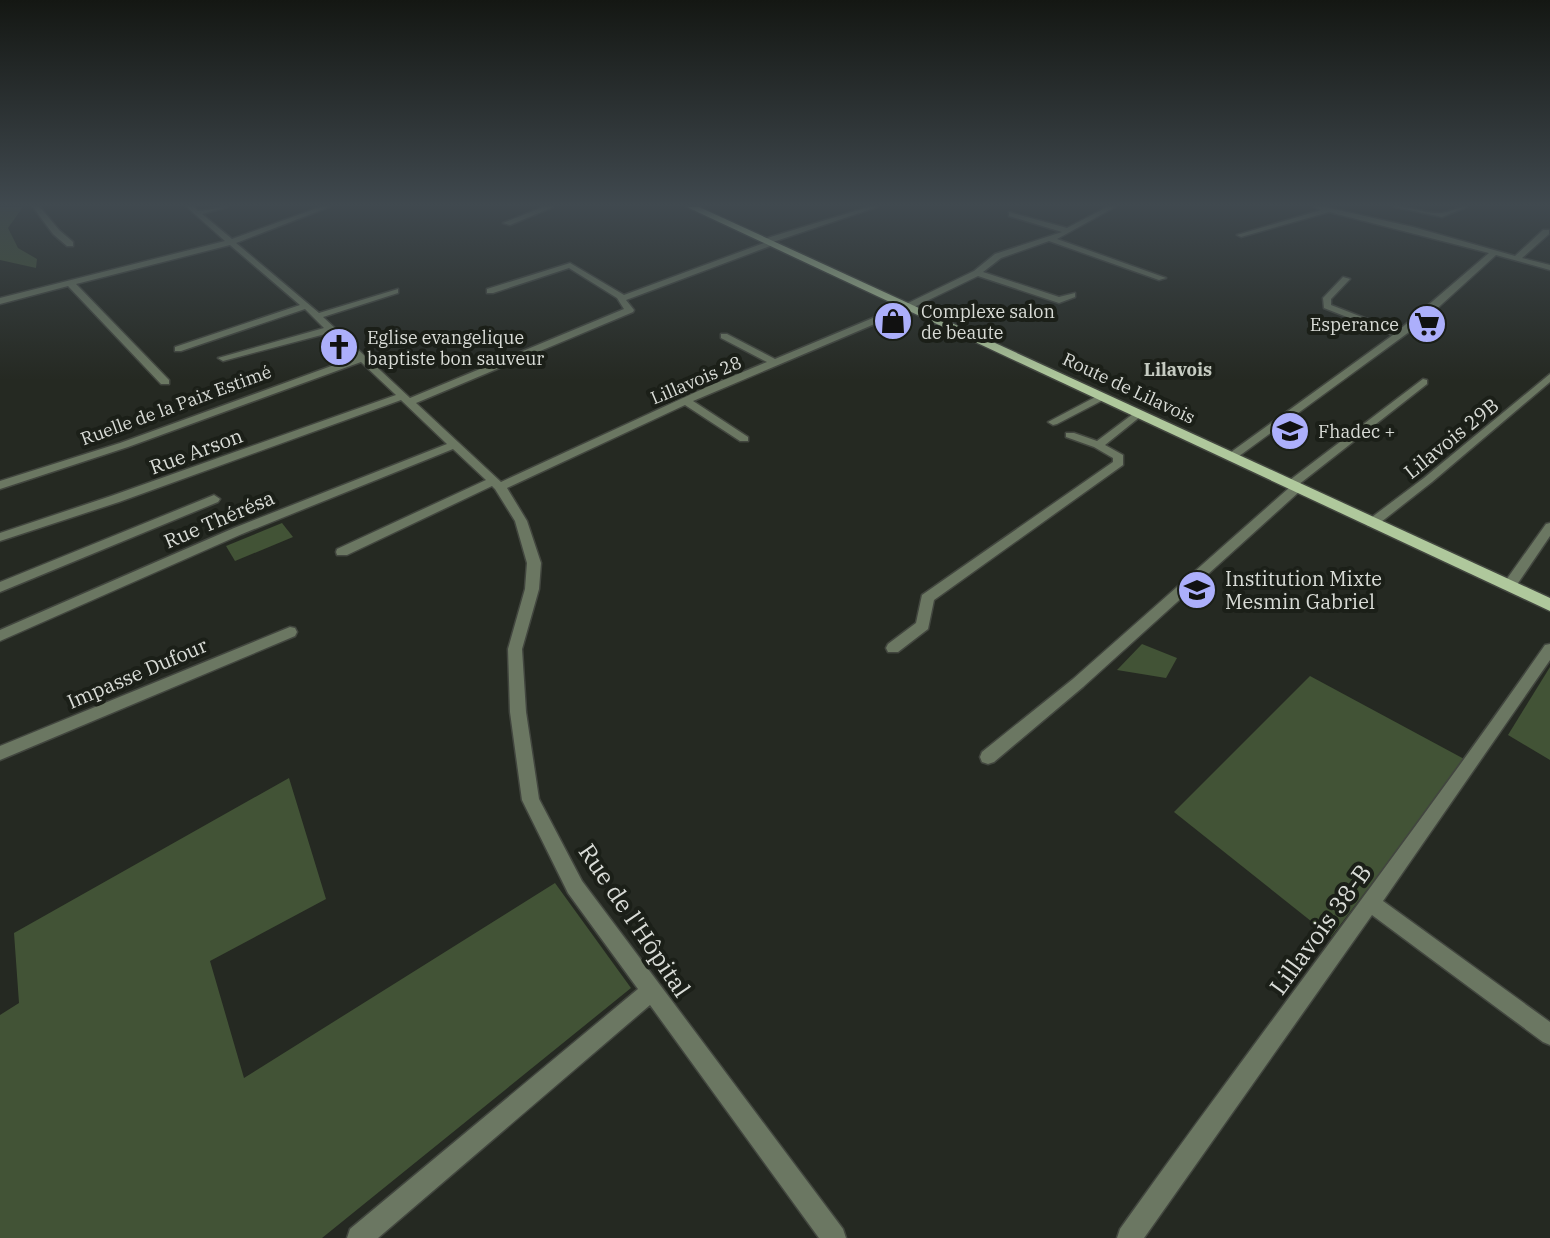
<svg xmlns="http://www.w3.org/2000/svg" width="1550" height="1238" font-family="'IBM Plex Serif',serif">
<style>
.green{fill:#425336}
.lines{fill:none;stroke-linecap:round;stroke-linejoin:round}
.minor-casing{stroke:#42463f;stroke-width:3}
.major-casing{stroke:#42463f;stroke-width:3}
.minor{fill:#6b7762;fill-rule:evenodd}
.major{fill:#afc89c;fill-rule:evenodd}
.labels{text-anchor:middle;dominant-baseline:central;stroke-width:8;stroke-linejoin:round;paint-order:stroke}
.far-poi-label{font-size:18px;fill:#d9dcd7;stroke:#1b1f18;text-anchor:start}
.far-neighbourhood-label{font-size:18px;font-weight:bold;fill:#c5cbc1;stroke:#1b1f18}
.far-street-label{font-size:18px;fill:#d9dcd7;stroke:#1b1f18}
.street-label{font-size:20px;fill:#d9dcd7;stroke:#1b1f18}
.poi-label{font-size:20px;fill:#d9dcd7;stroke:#1b1f18;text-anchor:start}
.near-street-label{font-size:24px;fill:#d9dcd7;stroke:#1b1f18}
</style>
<rect width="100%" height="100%" fill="#252922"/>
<!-- green -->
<g class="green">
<polygon points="0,207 23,207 8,228 18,248 37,259 36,268 0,260"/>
<polygon points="282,523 293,537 235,561 226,546"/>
<polygon points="1142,644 1177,658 1166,678 1117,670"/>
<polygon points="1550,667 1550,760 1508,735"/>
<polygon points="1310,676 1466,760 1331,937 1174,812"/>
<polygon points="289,778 326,899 210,961 244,1078 555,883 631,988 322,1238 0,1238 0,1015 19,1003 14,933"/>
</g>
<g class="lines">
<defs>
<g id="minor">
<polygon points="33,207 40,207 59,230 73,242 73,246 67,246 53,234"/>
<polygon points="187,207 194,207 198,211 227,207 202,214 232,239 320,207 329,207 236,243 319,313 398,289 398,293 323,317 410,398 624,309 617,298 569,268 493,293 487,293 487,289 570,263 624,295 764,243 764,239 868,207 877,207 773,242 773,245 626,300 634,310 633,312 416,403 501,482 709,386 767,362 721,338 721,334 727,334 775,359 904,305 974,271 995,254 1062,232 1009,216 1009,212 1067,228 1107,207 1115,207 1057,239 1166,278 1159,280 1049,241 1001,258 983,272 1059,297 1075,293 1075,297 1059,303 978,276 910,309 693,401 748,437 748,441 740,441 685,405 507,488 527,521 541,563 539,589 522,649 526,712 539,799 582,881 843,1229 846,1238 819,1238 650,1005 378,1238 347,1238 350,1229 638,989 568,893 522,800 510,712 508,649 525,589 527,563 515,521 495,489 492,486 347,555 337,555 336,552 337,549 486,480 453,449 242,534 0,641 0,630 234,528 447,444 401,400 119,502 0,541 0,533 111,496 396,395 361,362 128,447 0,489 0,481 120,443 356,357 329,333 223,361 218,358 324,328 305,309 181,351 175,351 175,347 300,305 230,245 76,284 169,380 169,384 161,384 68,286 0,304 0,298 225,241"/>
<polygon points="543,207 553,207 510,225 503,223"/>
<polygon points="1314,207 1325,207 1413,227 1515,256 1543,230 1549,230 1549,234 1522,258 1550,265 1550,270 1496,255 1420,324 1235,459 1227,459 1227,455 1393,335 1324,308 1323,298 1343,277 1350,279 1331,299 1331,305 1398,331 1489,253 1329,212 1241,237 1237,235 1321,210"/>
<path d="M 1395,207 C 1410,206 1427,214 1441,213 C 1450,212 1457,207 1467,207 L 1442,217 Z"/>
<polygon points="1550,374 1550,382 1432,482 1376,526 1368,526 1366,523 1368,520 1424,478"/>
<polygon points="1423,379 1427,380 1427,384 1298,485 1302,488 1300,491 1083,687 994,762 988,764 982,762 980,757 982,752 1073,679 1289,488 1284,485 1286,483"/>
<polygon points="1101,394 1105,395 1105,399 1057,424 1053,425 1048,422"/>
<polygon points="1137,411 1141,412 1141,416 1105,445 1123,455 1123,465 934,600 928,629 898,652 888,652 886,648 888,644 916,623 922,595 1113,462 1113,458 1094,447 1066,437 1066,433 1074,433 1097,441"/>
<polygon points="214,495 220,499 218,502 0,592 0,582"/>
<polygon points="1550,523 1550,536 1514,589 1504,589 1502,586 1504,583 1546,524"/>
<polygon points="290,627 295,628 297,632 295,636 0,760 0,746"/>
<path d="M 1550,644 L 1550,660 L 1383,901 L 1550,1022 L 1550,1045 L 1543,1042 L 1372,915 L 1144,1238 L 1117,1238 L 1120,1229 C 1260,1033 1407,843 1545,645 Z"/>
</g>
<polygon id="major" points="687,207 699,207 1550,598 1550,611"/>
</defs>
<!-- minor casing -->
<use href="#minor" class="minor-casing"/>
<!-- major casing -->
<use href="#major" class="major-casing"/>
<!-- minor -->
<use href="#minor" class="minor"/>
<!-- major -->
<use href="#major" class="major"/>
</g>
<!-- sky -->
<linearGradient id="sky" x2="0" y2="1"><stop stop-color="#141713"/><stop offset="0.54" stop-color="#40494f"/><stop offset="1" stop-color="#40494f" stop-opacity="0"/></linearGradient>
<rect width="1550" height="380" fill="url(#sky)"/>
<!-- icons -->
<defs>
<symbol id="shop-disc" viewBox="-11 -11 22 22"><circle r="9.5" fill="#acaffb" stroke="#1b1f18"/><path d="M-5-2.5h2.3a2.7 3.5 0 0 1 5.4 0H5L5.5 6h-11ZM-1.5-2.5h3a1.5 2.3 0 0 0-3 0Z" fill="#111"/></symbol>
<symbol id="supermarket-disc" viewBox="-11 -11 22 22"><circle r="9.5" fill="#acaffb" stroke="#1b1f18"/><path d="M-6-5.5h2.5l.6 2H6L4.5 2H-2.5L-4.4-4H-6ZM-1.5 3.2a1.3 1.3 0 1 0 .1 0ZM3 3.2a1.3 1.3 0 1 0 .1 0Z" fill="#111"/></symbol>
<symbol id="church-disc" viewBox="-11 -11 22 22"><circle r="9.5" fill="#acaffb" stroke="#1b1f18"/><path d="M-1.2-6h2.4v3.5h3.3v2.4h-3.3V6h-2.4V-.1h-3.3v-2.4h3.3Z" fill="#111"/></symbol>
<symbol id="school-disc" viewBox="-11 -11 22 22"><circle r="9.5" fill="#acaffb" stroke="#1b1f18"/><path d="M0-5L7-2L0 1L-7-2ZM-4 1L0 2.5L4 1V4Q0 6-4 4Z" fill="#111"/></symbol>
</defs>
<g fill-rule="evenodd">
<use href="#shop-disc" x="871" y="299" width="44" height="44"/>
<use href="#supermarket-disc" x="1405" y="302" width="44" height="44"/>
<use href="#church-disc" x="317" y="325" width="44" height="44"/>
<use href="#school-disc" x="1268" y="409" width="44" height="44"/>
<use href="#school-disc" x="1175" y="568" width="44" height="44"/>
</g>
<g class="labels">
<!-- far-poi labels -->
<g class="far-poi-label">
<text x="921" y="311">Complexe salon<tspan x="921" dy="21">de beaute</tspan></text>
<text x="1399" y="324" text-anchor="end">Esperance</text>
<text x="367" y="337">Eglise evangelique<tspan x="367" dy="21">baptiste bon sauveur</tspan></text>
<text x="1318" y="431">Fhadec +</text>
</g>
<!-- far-neighbourhood labels -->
<g class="far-neighbourhood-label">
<text x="1178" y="369">Lilavois</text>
</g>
<!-- far-street labels -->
<g class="far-street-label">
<text transform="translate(696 380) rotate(-23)">Lillavois 28</text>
<text transform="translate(1129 388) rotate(25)">Route de Lilavois</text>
<text transform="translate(176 405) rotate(-20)">Ruelle de la Paix Estimé</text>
</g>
<!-- street labels -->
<g class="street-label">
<text transform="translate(1451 438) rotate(-39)">Lilavois 29B</text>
<text transform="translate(196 451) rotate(-20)">Rue Arson</text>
<text transform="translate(219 519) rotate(-23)">Rue Thérésa</text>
<text transform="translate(137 673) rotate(-23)">Impasse Dufour</text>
</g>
<!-- poi labels -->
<g class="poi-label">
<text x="1225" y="578">Institution Mixte<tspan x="1225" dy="23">Mesmin Gabriel</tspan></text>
</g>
<!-- near-street labels -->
<g class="near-street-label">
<text transform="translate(635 920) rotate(56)">Rue de l'Hôpital</text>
<text transform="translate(1320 929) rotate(-54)">Lillavois 38-B</text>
</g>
</g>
</svg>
